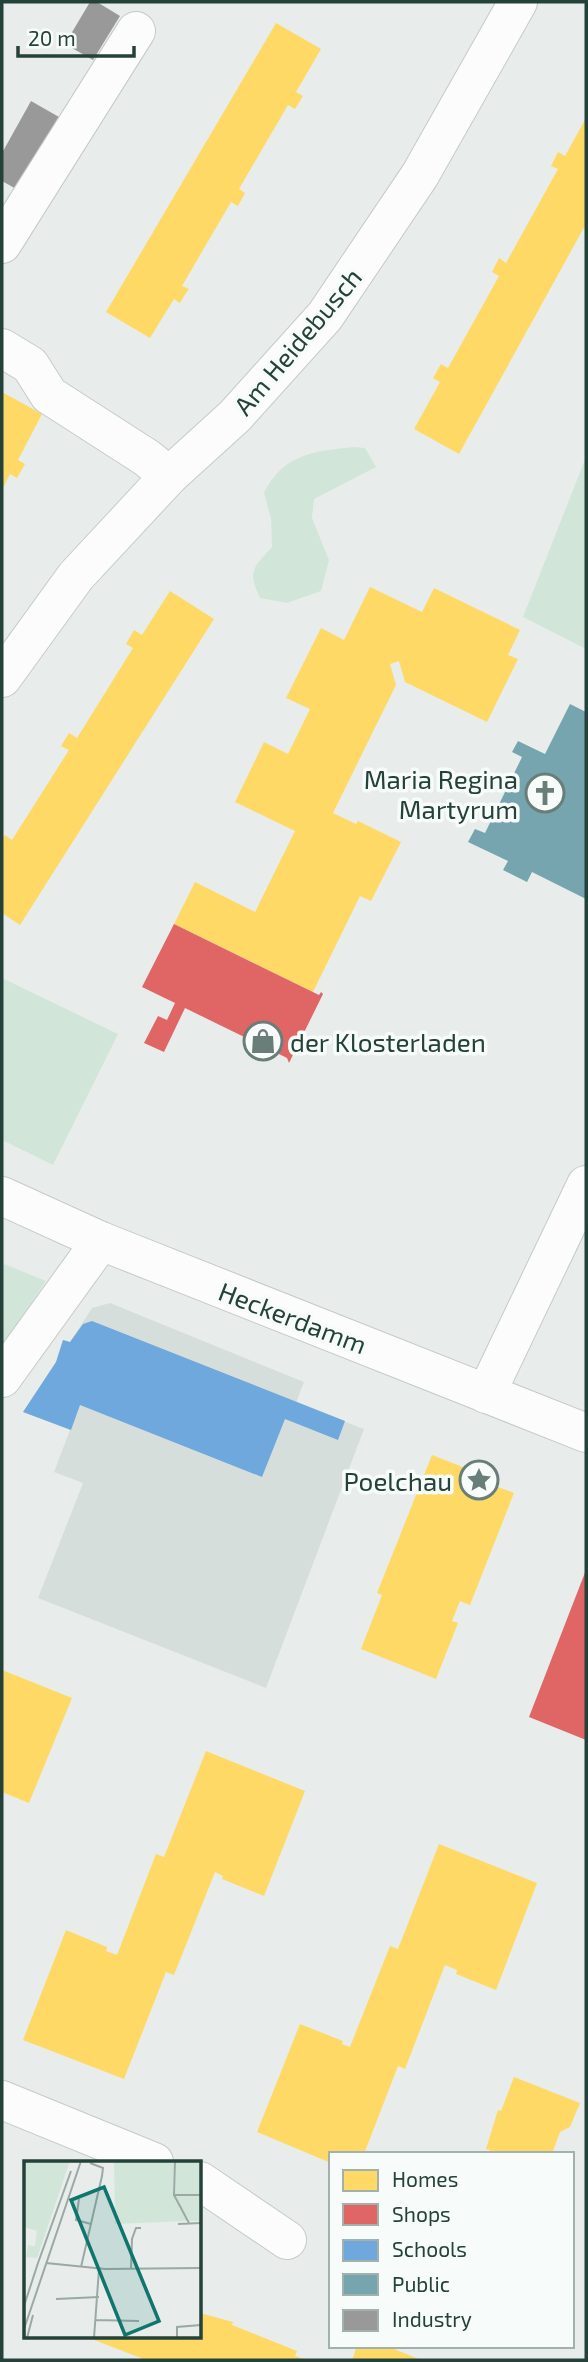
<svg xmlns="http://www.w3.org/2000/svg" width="588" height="2362" font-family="'Exo 2',sans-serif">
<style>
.built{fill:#d6dedb}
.green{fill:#d1e6d8}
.homes{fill:#ffd966}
.shops{fill:#e06666}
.schools{fill:#6fa8dc}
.public{fill:#76a5af}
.industry{fill:#999}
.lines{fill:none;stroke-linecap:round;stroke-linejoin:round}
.minor-casing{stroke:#c5cac8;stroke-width:40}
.minor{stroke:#fcfcfc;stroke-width:38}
.labels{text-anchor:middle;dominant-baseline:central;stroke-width:7;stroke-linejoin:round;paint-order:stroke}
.street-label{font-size:26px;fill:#24423a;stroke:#f7fbf9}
.poi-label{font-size:26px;fill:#24423a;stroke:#f7fbf9;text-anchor:end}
.inset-road{fill:none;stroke:#9aa9a4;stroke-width:2}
.view{fill:#0f766e;fill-opacity:0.15;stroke:#0f766e;stroke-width:3.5}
.inset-edge{fill:none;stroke:#24423a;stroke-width:3.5}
</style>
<rect width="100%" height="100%" fill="#e8edeb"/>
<!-- built -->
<polygon class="built" points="110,1303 304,1382 296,1403 364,1429 266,1688 38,1598 83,1483 54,1472 70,1430 23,1412 56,1363 63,1340 70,1342 92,1308"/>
<!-- green -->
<g class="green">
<path d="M 354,447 L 365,448 L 376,467 L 314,499 L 312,518 L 329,560 L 321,591 L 287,603 L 260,598 C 247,571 253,568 272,547 L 271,519 L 264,493 C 283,454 314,451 354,447 Z"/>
<polygon points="586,457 586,649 523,617"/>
<polygon points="2,978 118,1034 53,1165 2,1140"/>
<polygon points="4,1264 46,1281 2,1347 2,1268"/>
</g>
<!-- homes -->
<g class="homes">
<polygon points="276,23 321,49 296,92 303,96 295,109 288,105 239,189 245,193 238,206 231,202 182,286 189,289 184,296 180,303 174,299 150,338 106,312"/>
<polygon points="586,118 586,224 459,454 414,429 440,382 433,378 441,364 448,368 499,276 492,272 499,258 506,263 558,169 551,166 558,152 565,156"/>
<polygon points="2,392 42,414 18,460 25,464 17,478 10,474 2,490"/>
<polygon points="370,587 422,612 434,588 520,630 508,655 518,659 487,722 405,682 399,661 390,664 396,685 333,813 356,824 358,821 401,842 371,901 360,896 313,992 174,924 195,882 255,912 295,831 235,802 264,742 288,754 310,709 286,698 321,628 344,640"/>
<polygon points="170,591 214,619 20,925 2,913 2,839 5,835 12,840 69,750 61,746 69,733 77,738 133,648 126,644 134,630 142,635"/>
<polygon points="432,1455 468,1469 466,1475 514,1493 470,1605 460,1601 452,1621 458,1623 436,1679 361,1649 382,1595 377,1593"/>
<polygon points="2,1670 72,1698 29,1803 2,1792"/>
<polygon points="206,1751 305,1791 264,1896 222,1879 223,1876 215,1872 174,1975 166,1972 124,2079 23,2040 66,1930 107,1947 106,1951 117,1955 156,1854 164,1857"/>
<polygon points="439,1844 537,1883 496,1990 456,1974 457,1970 445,1965 405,2069 398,2066 364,2154 331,2154 331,2163 257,2132 300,2024 343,2041 342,2044 350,2047 390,1946 398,1949"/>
<polygon points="514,2077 580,2103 570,2127 560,2132 552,2154 488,2154 490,2150 486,2149 498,2110 501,2111"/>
<polygon points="200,2313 233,2322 232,2325 297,2351 295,2356 307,2360 146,2360 84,2336 200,2336"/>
<polygon points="357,2346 387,2346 421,2360 352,2360"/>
</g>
<!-- shops -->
<g class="shops">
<polygon points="174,924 319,995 321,992 323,994 289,1063 287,1058 185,1008 164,1052 144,1043 158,1016 167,1020 175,1003 142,987"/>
<polygon points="586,1570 586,1740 529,1717"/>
</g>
<!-- schools -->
<polygon class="schools" points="92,1321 345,1421 338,1440 285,1419 262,1477 80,1405 71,1430 23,1412 56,1362 63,1340 70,1342 83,1324"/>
<!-- public -->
<polygon class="public" points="570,704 586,712 586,899 532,872 527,882 503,870 508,861 468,842 475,829 485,833 522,757 512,752 518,741 545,754"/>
<!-- industry -->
<g class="industry">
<polygon points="90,2 97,2 120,16 93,60 65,44"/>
<polygon points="31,101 59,117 18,190 2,181 2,153"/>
</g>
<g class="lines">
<defs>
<g id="minor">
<polyline points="2,244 136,31"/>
<polyline points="2,348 30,365 49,395 147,458 169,476"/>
<polyline points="2,678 76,576 169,476 235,416 325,316 420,175 518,2"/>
<polyline points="2,1196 101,1241 586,1433"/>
<polyline points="2,1378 101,1241"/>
<polyline points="486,1394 586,1185"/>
<polyline points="2,2100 154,2162"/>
<polyline points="200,2181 287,2240"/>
</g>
</defs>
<!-- minor casing -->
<use href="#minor" class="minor-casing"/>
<!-- minor -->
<use href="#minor" class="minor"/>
</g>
<!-- icons -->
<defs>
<symbol id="church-ring" viewBox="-11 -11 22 22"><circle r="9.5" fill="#f7fbf9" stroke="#697e78" stroke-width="1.5"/><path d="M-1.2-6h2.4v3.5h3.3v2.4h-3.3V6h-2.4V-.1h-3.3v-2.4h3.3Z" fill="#697e78"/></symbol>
<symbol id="shop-ring" viewBox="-11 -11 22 22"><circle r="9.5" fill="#f7fbf9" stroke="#697e78" stroke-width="1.5"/><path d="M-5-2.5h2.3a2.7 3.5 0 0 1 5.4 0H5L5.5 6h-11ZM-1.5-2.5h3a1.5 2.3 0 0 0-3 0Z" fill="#697e78"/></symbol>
<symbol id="sight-ring" viewBox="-11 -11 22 22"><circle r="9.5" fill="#f7fbf9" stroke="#697e78" stroke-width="1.5"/><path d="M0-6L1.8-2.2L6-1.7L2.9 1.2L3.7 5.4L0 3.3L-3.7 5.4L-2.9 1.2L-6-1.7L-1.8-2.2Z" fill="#697e78"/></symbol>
</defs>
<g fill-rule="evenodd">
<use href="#church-ring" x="523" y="771" width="44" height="44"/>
<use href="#shop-ring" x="241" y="1019" width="44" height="44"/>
<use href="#sight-ring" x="457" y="1458" width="44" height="44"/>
</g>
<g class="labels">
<!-- street labels -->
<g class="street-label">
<text transform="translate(297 341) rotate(-50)">Am Heidebusch</text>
<text transform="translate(293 1317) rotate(21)">Heckerdamm</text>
</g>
<!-- poi labels -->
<g class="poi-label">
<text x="518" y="778">Maria Regina<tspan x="518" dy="30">Martyrum</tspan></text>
<text x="290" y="1041" text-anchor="start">der Klosterladen</text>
<text x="452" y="1480">Poelchau</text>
</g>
</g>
<!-- overview -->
<g transform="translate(24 2161)">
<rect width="177" height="177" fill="#e8edeb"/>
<path d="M 0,0 L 46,0 L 13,97 L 2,96 L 4,84 L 11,85 L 13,70 L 0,66 ZM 90,0 L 150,0 L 149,33 L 163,60 L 91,63 ZM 152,0 L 177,0 L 177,60 L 166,60 L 151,36 Z" fill="#d1e6d8"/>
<path class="inset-road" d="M 151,0 L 150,34 L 165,62M 150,34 L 177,34M 55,38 L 52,59 L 67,63M 154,63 L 177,62M 0,77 L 0,101M 14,102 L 47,10M 22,102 L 81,108 L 177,107M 57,106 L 78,15 L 79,7 L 66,2M 107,108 L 108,78 L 112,67 L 117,67M 32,138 L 75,136M 0,145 L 14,102M 72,159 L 115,160M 0,168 L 57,0M 3,177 L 9,154M 70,177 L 75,108M 153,177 L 153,166 L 177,164"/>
<path class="view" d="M 80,26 L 135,160 L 101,174 L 47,39 Z"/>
<rect width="177" height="177" class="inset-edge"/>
</g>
<!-- border -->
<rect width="588" height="2362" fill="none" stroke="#24423a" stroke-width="7"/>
<!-- legend -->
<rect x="329" y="2152" width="245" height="196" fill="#f7fbf9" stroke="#a3b1ad" stroke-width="2"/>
<rect x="343" y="2170" width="35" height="21" fill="#ffd966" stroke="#a3b1ad" stroke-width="2"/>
<text x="392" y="2187" font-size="21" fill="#24423a">Homes</text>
<rect x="343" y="2204" width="35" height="21" fill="#e06666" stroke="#a3b1ad" stroke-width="2"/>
<text x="392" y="2222" font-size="21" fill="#24423a">Shops</text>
<rect x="343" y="2240" width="35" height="21" fill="#6fa8dc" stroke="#a3b1ad" stroke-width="2"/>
<text x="392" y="2257" font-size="21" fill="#24423a">Schools</text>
<rect x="343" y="2274" width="35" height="21" fill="#76a5af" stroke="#a3b1ad" stroke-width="2"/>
<text x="392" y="2292" font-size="21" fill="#24423a">Public</text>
<rect x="343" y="2310" width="35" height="21" fill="#999999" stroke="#a3b1ad" stroke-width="2"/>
<text x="392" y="2327" font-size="21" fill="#24423a">Industry</text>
<!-- scale -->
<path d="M18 46v10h116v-10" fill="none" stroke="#24423a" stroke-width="3.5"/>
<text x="28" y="46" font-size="21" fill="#24423a" stroke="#f7fbf9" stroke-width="5" paint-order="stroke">20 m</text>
</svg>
